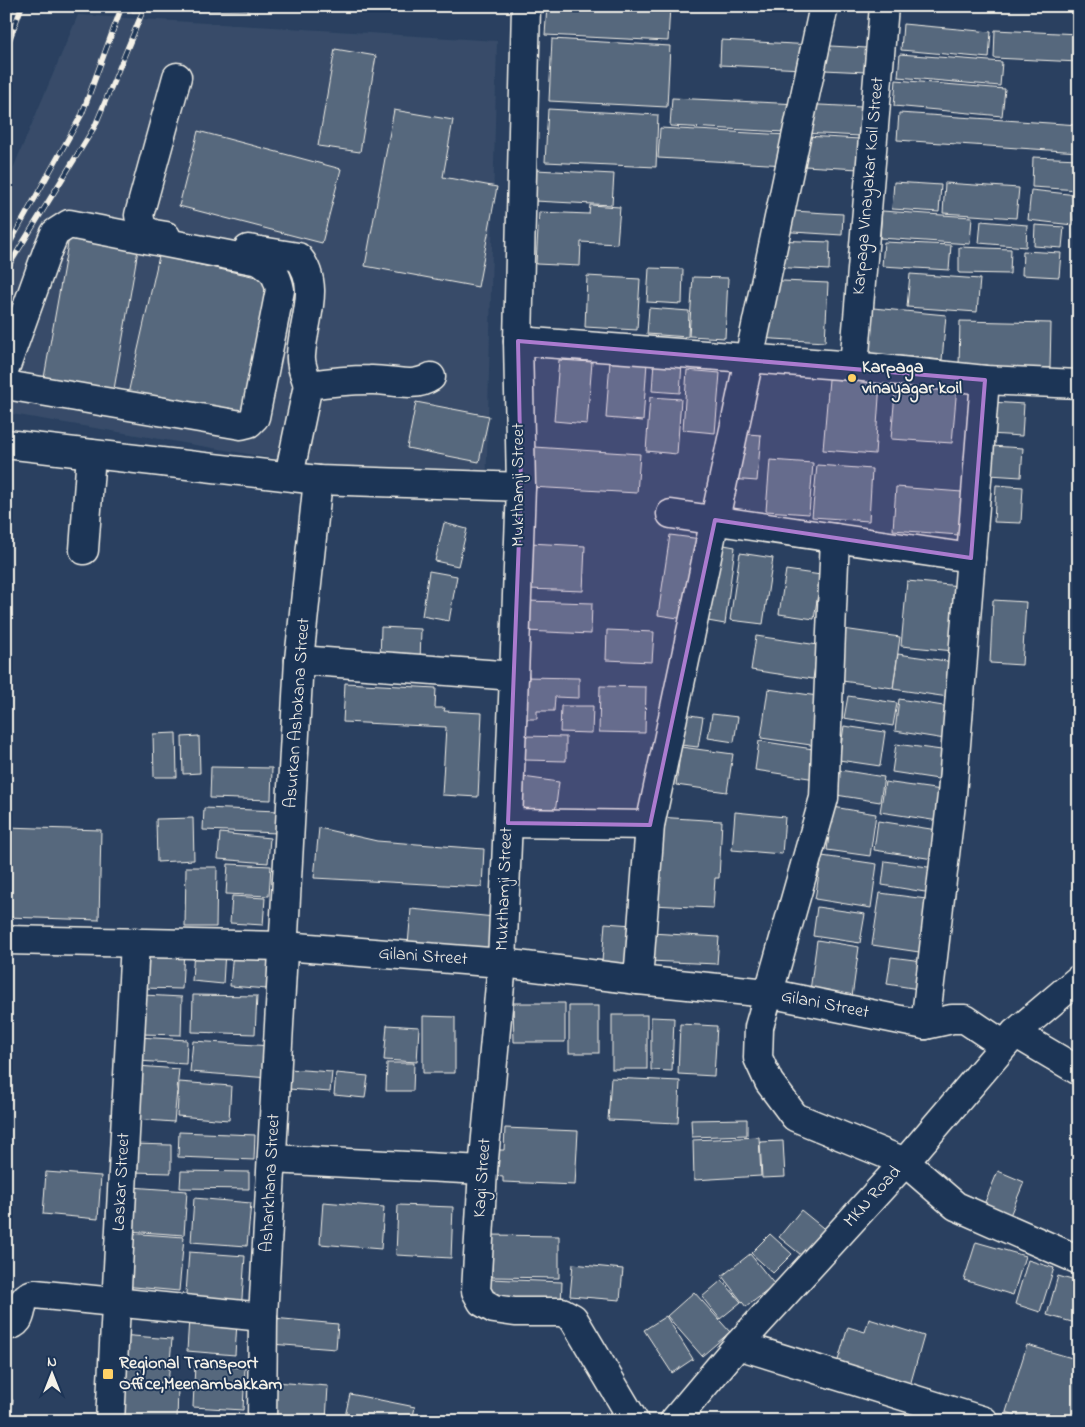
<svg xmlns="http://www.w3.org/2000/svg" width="1085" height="1427" font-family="'Indie Flower',sans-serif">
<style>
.built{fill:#374c69}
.building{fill:#56677d;stroke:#f4f1e8}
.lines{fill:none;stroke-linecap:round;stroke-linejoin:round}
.minor-casing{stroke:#f4f1e8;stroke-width:31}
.minor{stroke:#1d3557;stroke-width:28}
.rail-casing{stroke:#f4f1e8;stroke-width:5.5}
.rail{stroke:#1d3557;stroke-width:4;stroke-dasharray:11;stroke-linecap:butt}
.marked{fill:#ab7bcf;fill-opacity:0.2;stroke:#ab7bcf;stroke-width:4;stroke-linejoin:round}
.poi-dot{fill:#ffd166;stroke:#1d3557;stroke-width:2}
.labels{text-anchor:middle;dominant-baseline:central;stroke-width:4;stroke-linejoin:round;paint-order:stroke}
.street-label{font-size:18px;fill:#f4f1e8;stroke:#1d3557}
.poi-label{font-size:18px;font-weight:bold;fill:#f4f1e8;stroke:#1d3557;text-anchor:start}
</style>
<rect width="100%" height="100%" fill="#2a4060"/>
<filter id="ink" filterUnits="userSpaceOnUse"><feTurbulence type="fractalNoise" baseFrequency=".02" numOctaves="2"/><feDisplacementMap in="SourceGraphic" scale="10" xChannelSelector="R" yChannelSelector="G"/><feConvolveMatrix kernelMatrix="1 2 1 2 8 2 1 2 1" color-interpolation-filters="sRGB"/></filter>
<g filter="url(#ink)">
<!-- built -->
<polygon class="built" points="78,15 497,41 486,497 367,474 6,413 6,185"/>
<!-- building -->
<g class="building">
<polygon points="132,6 249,6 249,10 132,12"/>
<polygon points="547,6 670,6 668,41 545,35"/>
<polygon points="903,24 991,32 989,58 901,50"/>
<polygon points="995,30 1079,34 1079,62 994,58"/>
<polygon points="552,39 670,46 667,107 549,101"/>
<polygon points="721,40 867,48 866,72 720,65"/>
<polygon points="335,49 376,56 360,152 318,146"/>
<polygon points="900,54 1002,62 1000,86 898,77"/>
<polygon points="896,80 1005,89 1002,116 894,106"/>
<polygon points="672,98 862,107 860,136 670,126"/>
<polygon points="548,109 658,115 656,167 545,162"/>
<polygon points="394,110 453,120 443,177 497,187 478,287 365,266"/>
<polygon points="899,113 1079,125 1079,152 897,140"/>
<polygon points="660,128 860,139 859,169 658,158"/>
<polygon points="198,131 341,169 322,243 179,206"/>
<polygon points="1033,157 1079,159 1079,190 1032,187"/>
<polygon points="536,170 614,174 612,205 535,201"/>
<polygon points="894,182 941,185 939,212 892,209"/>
<polygon points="945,183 1019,188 1016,218 943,213"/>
<polygon points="1031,190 1077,195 1073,225 1028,220"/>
<polygon points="590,205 620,207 617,244 581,242 580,266 536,264 539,212 589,214"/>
<polygon points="777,210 843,214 842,235 777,231"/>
<polygon points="882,211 972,217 970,244 880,238"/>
<polygon points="981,221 1027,225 1026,247 979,243"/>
<polygon points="1035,225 1064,227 1062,248 1034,246"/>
<polygon points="70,232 139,244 112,401 42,389"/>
<polygon points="773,240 830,242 829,270 772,267"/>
<polygon points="884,242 951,245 949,270 882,266"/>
<polygon points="959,247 1011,249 1010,274 959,273"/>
<polygon points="1023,251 1061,253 1059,277 1022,275"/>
<polygon points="159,256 275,281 244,420 128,394"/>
<polygon points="649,268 683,269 682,304 647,302"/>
<polygon points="910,274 980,279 977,312 907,307"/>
<polygon points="587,276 640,279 637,330 585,327"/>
<polygon points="693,277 728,278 725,338 689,336"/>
<polygon points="760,280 828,283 825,342 757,338"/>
<polygon points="1075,305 1079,305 1079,371 1074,371"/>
<polygon points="649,308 689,311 688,337 647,334"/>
<polygon points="873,308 946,315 942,360 869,353"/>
<polygon points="960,321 1051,323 1050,368 959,366"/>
<polygon points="559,360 592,362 587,424 554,421"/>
<polygon points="610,360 647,362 643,421 606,418"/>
<polygon points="654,361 682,363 680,393 652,391"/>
<polygon points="687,370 720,373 715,433 683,430"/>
<polygon points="829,379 880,383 875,454 823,450"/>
<polygon points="896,382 957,386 952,443 891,439"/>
<polygon points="650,397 681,399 677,454 646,451"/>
<polygon points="416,402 489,416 479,462 407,448"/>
<polygon points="991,402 1024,404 1022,436 989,434"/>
<polygon points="721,432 761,435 757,481 717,478"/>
<polygon points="991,446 1023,448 1021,477 989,475"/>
<polygon points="534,447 640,454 637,493 531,487"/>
<polygon points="770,460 813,463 809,514 766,511"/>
<polygon points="817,465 872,469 869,521 812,517"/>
<polygon points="996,485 1023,487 1021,523 994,522"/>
<polygon points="896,487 962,492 959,535 893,530"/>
<polygon points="444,523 467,529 458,566 435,561"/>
<polygon points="670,535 709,540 698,621 658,615"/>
<polygon points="530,543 585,546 583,591 528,589"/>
<polygon points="713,543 735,547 725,624 702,620"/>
<polygon points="740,553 773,558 763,624 730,620"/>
<polygon points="786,570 821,575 814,619 779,614"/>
<polygon points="429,571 457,576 449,621 422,616"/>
<polygon points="907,581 960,586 954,651 901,646"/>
<polygon points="993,600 1026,602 1022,665 990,663"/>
<polygon points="527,601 592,603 591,634 525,631"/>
<polygon points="381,627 421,629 420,663 380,662"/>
<polygon points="843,629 900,637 893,688 835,680"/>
<polygon points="607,630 654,632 652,662 606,660"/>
<polygon points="756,636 818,645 813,679 751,670"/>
<polygon points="898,654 960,663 955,698 893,689"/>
<polygon points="525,677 579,678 579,698 555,697 554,711 537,711 537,719 525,719"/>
<polygon points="345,683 436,688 435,708 445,708 444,711 482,713 478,797 442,795 446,727 343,722"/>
<polygon points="600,686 646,687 645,733 599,732"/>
<polygon points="768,689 825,697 818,746 761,738"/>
<polygon points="848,696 897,703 893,726 844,718"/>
<polygon points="899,699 956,708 951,740 895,731"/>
<polygon points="561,706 593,706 592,733 560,732"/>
<polygon points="677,713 703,717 698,747 672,744"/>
<polygon points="712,714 738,717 734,742 708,738"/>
<polygon points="844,726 885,732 880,766 839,760"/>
<polygon points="176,733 177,777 154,777 153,734"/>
<polygon points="199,736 200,773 183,774 182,737"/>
<polygon points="525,736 566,737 566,761 525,760"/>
<polygon points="759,741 820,750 816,779 755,770"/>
<polygon points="896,744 949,751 945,780 892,772"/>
<polygon points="681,747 733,754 727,792 676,785"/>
<polygon points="211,767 272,768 271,800 210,798"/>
<polygon points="833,769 884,777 880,802 830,794"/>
<polygon points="523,777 559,782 555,813 519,808"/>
<polygon points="885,782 949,791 945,822 880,812"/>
<polygon points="833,807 876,814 870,856 827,850"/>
<polygon points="204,808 278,811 278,833 203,830"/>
<polygon points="735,812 785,817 782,854 732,850"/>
<polygon points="657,817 722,821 719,878 715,878 713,908 652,905"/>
<polygon points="193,818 194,860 157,862 156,819"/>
<polygon points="878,821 944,831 940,860 874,850"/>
<polygon points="6,827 101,830 99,920 6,917"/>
<polygon points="319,828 377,841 484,849 482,887 314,878"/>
<polygon points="220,833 270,838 268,863 218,859"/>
<polygon points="822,856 877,864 871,908 815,899"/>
<polygon points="885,861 935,868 931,893 882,885"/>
<polygon points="228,864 271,866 269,896 226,894"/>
<polygon points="186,867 217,867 216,927 185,927"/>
<polygon points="880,893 934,900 926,953 872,945"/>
<polygon points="232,896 265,898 263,925 230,923"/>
<polygon points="817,907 865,914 860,943 813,936"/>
<polygon points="411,909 495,917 492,952 408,945"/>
<polygon points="605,923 633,925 630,965 602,962"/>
<polygon points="651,933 719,937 717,964 649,961"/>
<polygon points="817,940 859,947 851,1004 809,998"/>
<polygon points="143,947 184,949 182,989 142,988"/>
<polygon points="194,948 225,951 223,984 192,981"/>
<polygon points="233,951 269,954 267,989 230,986"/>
<polygon points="891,957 930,962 925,990 887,984"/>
<polygon points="143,995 182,997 181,1035 142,1034"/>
<polygon points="193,995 257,996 255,1034 192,1032"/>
<polygon points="513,1003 565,1003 565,1042 514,1042"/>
<rect x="569" y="1006" width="30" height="47"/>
<rect x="612" y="1015" width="35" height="54"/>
<polygon points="423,1016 455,1017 455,1073 423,1073"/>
<polygon points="651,1017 674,1018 672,1071 651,1070"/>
<polygon points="680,1024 717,1026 714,1076 678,1074"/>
<polygon points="387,1025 419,1027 417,1062 384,1060"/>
<polygon points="139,1037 187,1040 186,1064 138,1061"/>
<polygon points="193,1041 271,1046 269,1078 190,1072"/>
<polygon points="387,1063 414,1063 413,1091 386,1091"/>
<polygon points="137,1066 179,1069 174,1122 133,1119"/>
<polygon points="289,1069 332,1072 330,1092 288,1089"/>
<polygon points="336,1073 368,1076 365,1098 334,1095"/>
<polygon points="611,1078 680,1081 678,1123 608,1120"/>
<polygon points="179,1082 231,1086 229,1120 177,1116"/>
<polygon points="747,1119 747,1135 692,1137 691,1120"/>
<polygon points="505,1128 578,1131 575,1185 503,1182 503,1177 494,1176 495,1150 504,1150"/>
<polygon points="179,1132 255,1135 254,1160 178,1157"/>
<polygon points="759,1137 761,1176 694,1180 693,1140"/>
<polygon points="783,1141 785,1177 762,1178 760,1142"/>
<polygon points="133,1144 171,1145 171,1173 132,1172"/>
<polygon points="181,1171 249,1172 249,1189 180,1188"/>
<polygon points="998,1171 1024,1182 1006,1225 980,1214"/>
<polygon points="46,1172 101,1176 98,1219 43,1214"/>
<polygon points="131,1187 187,1191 184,1235 128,1231"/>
<polygon points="194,1198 251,1203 247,1246 191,1242"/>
<polygon points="323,1202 384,1207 381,1249 320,1244"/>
<polygon points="398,1205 453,1207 451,1258 396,1255"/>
<polygon points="801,1210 828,1232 806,1259 779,1237"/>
<polygon points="127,1233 184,1237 179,1291 123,1286"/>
<polygon points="770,1234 792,1254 773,1273 751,1253"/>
<polygon points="492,1235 559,1236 559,1278 492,1277"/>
<polygon points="976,1242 1025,1256 1013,1295 964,1280"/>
<polygon points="189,1252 245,1256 241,1312 185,1307"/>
<polygon points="750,1254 775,1285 746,1307 722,1276"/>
<polygon points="1028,1260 1054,1268 1040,1312 1015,1304"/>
<polygon points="573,1264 623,1269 620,1300 570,1296"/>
<polygon points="1058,1276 1079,1282 1079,1324 1047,1315"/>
<polygon points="490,1279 562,1282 561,1305 489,1301"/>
<polygon points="722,1280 741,1302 720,1319 702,1297"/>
<polygon points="694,1292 730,1332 702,1356 667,1316"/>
<polygon points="666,1316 693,1359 672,1373 644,1330"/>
<polygon points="189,1318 237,1322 235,1355 187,1351"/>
<polygon points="273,1318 338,1324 336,1349 271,1344"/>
<polygon points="869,1319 924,1336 909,1389 836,1367 848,1327 865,1332"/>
<polygon points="120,1335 172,1339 168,1383 116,1379"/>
<polygon points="1027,1345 1079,1360 1079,1421 1035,1421 1006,1412"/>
<polygon points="195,1365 245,1368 243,1410 193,1407"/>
<polygon points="275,1382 328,1386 326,1421 272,1421"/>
<polygon points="117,1386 178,1388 177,1421 116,1421"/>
<polygon points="350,1394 415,1407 412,1421 344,1421"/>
<polygon points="6,1399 13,1400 10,1421 6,1421"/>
<polygon points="198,1416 252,1417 252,1421 198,1421"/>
</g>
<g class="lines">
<defs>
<g id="minor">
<polyline points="526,6 518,341 521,487 514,676 502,963 483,1170 476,1291 482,1302 494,1309 515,1312 562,1312 573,1318 634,1421"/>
<polyline points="166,236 154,234 142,229 139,215 177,77"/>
<path d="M 248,249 L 298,257 C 322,286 303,321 301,355 C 300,365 305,375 308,385"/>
<polyline points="518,341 854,366 985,380 1079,384"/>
<path d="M 6,366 L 48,249 L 55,233 L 69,224 L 259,261 C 273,270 277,274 280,290 L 255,417 L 249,423 L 241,425 L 6,385"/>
<polyline points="854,366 884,6"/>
<polyline points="6,444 318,480 521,487"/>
<path d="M 289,476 L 308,385 C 329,382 349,380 370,380 C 390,379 413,389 431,377"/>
<polyline points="671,514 971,558"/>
<polyline points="835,538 824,798 759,1027 758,1058 769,1082 795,1117 905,1162 956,1206 1079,1260"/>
<polyline points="84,550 91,454"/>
<polyline points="299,660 514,676"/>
<polyline points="508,823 650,825"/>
<polyline points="6,940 284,946 502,963 638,980 768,993 925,1025 952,1019 965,1019 1004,1045"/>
<polyline points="638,980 650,825 824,6"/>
<polyline points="925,1025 952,795 985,380"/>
<polyline points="1015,1033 1079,1071"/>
<polyline points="272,1159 483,1170"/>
<path d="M 6,1326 C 30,1324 13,1296 35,1294 L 263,1317"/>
<polyline points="738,1345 984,1421"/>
<polyline points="110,1421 135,942"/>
<polyline points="262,1421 263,1317 299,660 318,480"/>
<polyline points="674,1421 738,1345 905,1162 1015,1033 1079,979"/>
</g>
</defs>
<!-- minor casing -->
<use href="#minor" class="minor-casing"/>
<!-- minor -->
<use href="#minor" class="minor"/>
<defs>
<g id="rail">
<polyline points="6,23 12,6"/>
<polyline points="6,49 22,6"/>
<polyline points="6,250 82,114 122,6"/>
<polyline points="6,270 95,126 145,6"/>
</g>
</defs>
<!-- rail casing -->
<use href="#rail" class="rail-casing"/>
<!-- rail -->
<use href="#rail" class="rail"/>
</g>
</g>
<!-- marked area -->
<path class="marked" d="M 518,341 L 985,380 L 971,558 L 715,520 L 650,825 L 508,823 L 521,487 Z"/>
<!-- markers -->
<g class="poi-dot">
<circle cx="852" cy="378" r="5"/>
<rect x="102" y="1368" width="12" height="12" rx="2.5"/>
</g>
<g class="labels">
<!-- street labels -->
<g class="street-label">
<text transform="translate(869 186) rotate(-85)">Karpaga Vinayakar Koil Street</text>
<text transform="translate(519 485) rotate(-90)">Mukthamji Street</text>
<text transform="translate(298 713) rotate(-86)">Asurkan Ashokana Street</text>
<text transform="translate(505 889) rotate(-88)">Mukthamji Street</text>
<text transform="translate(423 957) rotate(4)">Gilani Street</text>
<text transform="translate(825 1005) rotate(11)">Gilani Street</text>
<text transform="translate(483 1178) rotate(-86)">Kagi Street</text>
<text transform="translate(122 1182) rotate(-87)">Laskar Street</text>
<text transform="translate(271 1183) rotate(-87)">Asharkhana Street</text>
<text transform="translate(873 1197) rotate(-48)">MKN Road</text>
</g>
<!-- poi labels -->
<g class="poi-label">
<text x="862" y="368">Karpaga<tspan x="862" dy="21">vinayagar koil</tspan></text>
<text x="119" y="1364">Regional Transport<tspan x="119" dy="21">Office,Meenambakkam</tspan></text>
</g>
</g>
<!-- margin -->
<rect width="1085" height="1427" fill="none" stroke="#1d3557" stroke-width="25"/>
<rect x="12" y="12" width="1060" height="1402" fill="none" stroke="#f4f1e8" stroke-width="2" filter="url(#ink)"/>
<!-- north arrow -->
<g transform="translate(52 1374)" stroke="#1d3557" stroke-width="4" paint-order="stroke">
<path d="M0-4L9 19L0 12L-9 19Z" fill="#f4f1e8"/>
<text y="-8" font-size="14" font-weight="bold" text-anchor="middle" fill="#f4f1e8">N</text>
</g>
</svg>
